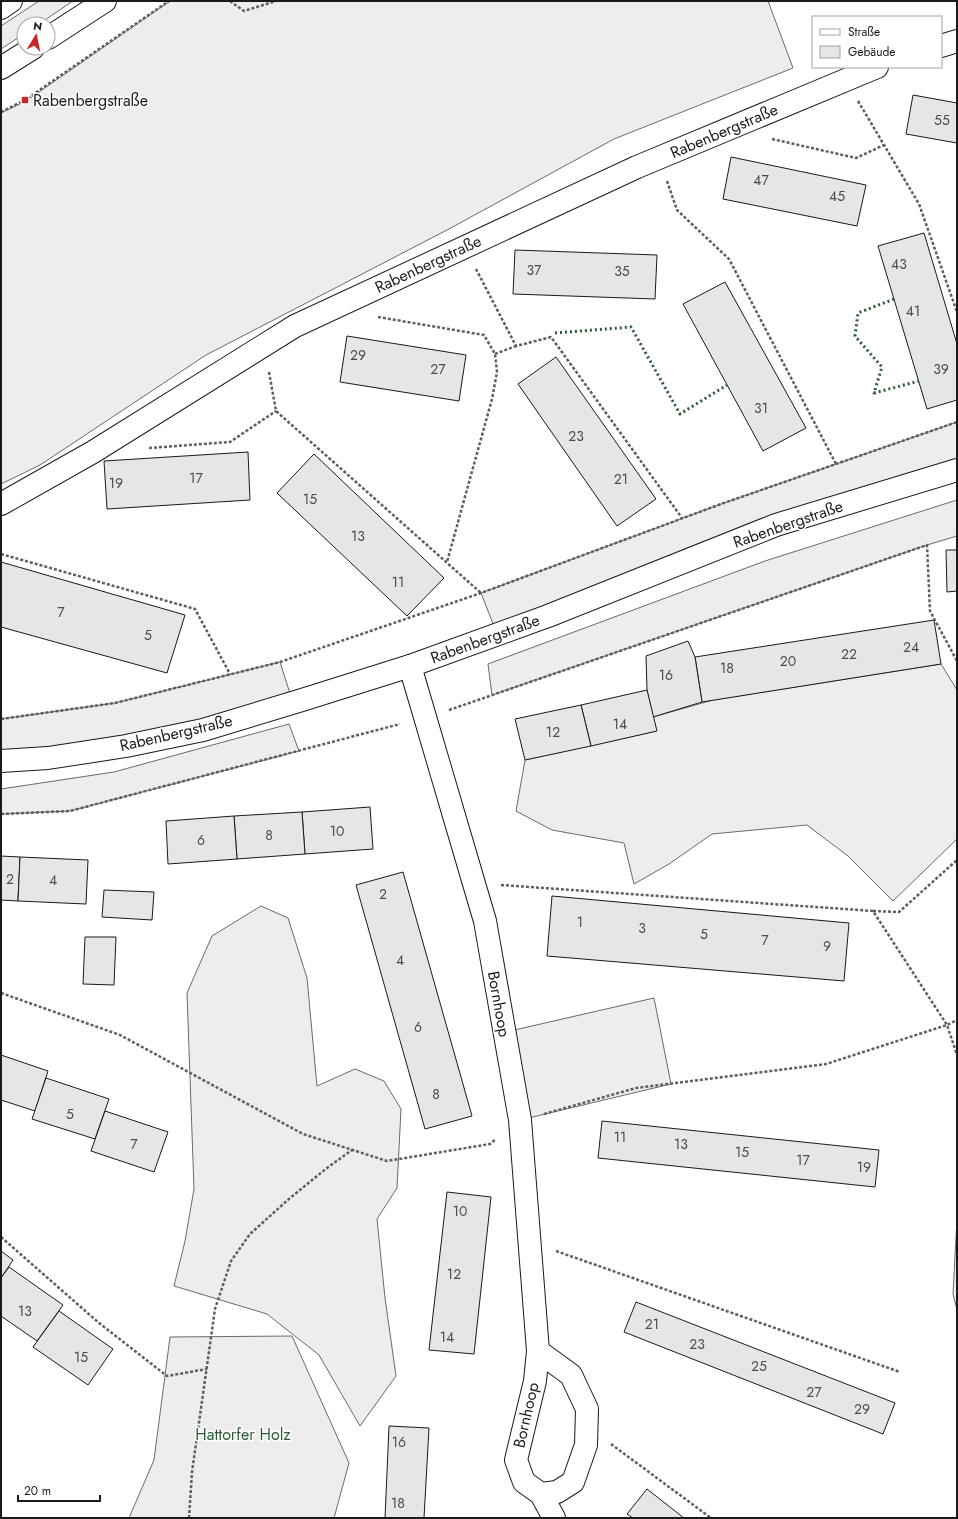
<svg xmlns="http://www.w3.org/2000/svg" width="958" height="1519" font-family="Jost,sans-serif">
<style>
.built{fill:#ededed;stroke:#6a6a6a}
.building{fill:#e6e6e6;stroke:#1a1a1a}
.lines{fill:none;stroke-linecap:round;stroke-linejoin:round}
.minor-casing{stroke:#1a1a1a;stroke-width:24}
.major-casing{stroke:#1a1a1a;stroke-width:24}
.path{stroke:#5f5f5f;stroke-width:2.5;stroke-dasharray:3 2;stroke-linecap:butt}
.minor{stroke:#fff;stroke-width:22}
.major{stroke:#fff;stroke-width:22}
.hedge{stroke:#2b5a34;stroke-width:3;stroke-dasharray:2 3;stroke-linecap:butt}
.poi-dot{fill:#c62828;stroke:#fff;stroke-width:1.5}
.labels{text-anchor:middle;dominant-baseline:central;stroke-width:3;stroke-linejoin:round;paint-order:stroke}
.number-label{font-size:14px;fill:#4d4d4d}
.poi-label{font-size:16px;fill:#1a1a1a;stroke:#fff;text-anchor:start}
.street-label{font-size:16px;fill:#1a1a1a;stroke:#fff}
.park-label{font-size:16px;fill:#2b5a34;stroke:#fff}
</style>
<rect width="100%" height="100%" fill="#fff"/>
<!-- built -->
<g class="built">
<polygon points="39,1 73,1 39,24 24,24 24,34 1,49 1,26"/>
<polygon points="170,1 768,1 793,68 614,139 447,230 206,355 40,465 1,484 1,113 26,101"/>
<polygon points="957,422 957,470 497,634 481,593 721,504"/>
<polygon points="957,500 957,536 927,545 492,695 488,664 765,561"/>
<polygon points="280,662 293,703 1,761 1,719 115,703"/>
<polygon points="941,664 957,690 957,839 893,901 848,856 807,825 712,834 669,864 634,884 624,843 552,830 516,811 525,760 656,731 653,717 713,700"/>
<polygon points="289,724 299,751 70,811 1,814 1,789 114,772"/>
<polygon points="261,906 288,918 307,978 317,1086 355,1069 384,1081 401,1109 397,1188 377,1219 385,1298 396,1376 360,1426 319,1355 267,1314 174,1286 185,1241 194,1189 187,993 212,936"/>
<polygon points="654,998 671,1084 520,1120 510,1031"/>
<polygon points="957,1219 957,1310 953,1294"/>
<polygon points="292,1336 349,1463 334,1518 129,1518 154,1460 170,1337"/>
</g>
<!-- building -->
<g class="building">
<polygon points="913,95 957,103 957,143 906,134"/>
<polygon points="731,157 866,185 857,226 723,199"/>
<polygon points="924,233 957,344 957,400 927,409 878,246"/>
<polygon points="515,250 657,255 655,299 513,294"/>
<polygon points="725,282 806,428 763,451 683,304"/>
<polygon points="347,336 466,355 459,401 340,382"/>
<polygon points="556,357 656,499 617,526 518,384"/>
<polygon points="248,452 250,500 107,509 104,461"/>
<polygon points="314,454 444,578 407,616 277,493"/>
<polygon points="946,550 957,550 957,591 947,592"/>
<polygon points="1,562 185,615 167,673 1,627"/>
<polygon points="934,620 941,664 702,702 695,657"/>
<polygon points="688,641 695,657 702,702 653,717 647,690 646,656"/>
<polygon points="647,690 657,731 591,746 581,705"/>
<polygon points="581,705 591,746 525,760 515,719"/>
<polygon points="370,807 373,849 305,854 302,812"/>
<polygon points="302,812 305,854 237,859 234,816"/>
<polygon points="234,816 237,859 168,864 166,821"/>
<polygon points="1,856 20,857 18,901 1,900"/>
<polygon points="20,857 88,860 86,904 18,901"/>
<polygon points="403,872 472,1116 425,1129 356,885"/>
<polygon points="104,890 154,892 152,920 102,917"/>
<polygon points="552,896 849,923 844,981 547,956"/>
<polygon points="85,937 116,937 114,985 83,984"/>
<polygon points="1,1055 48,1071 35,1111 1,1100"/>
<polygon points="46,1078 109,1099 95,1139 32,1119"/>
<polygon points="105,1111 168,1132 154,1172 91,1151"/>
<polygon points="602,1121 879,1150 875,1187 598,1158"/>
<polygon points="447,1192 491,1197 474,1354 429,1350"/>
<polygon points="1,1251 13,1260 1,1278"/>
<polygon points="9,1267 63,1305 37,1341 1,1316 1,1278"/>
<polygon points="636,1302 895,1403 883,1434 624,1332"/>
<polygon points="59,1311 113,1349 88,1385 33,1347"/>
<polygon points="389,1426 429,1428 424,1518 385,1518"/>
<polygon points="647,1489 684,1518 633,1518 627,1514"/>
</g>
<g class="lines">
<defs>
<g id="minor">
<polyline points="941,46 957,41"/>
<polyline points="1,504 93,452 295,326 637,167 877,67"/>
<polyline points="410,666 485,921 520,1120 538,1351 571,1375 587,1409 586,1445 573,1482 557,1492 541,1494 524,1482 516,1460 535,1381 538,1351"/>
<polyline points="1,761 48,758 126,746 203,730 302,700 410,666 548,616 776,525 957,470"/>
<polyline points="541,1494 554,1518"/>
</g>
<g id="major">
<polyline points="1,8 11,1"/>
<polyline points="48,38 105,1"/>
<polyline points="1,68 33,48"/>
</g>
</defs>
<!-- minor casing -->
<use href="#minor" class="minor-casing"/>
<!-- major casing -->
<use href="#major" class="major-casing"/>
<!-- path -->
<g class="path">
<polyline points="230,1 244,11 276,1"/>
<polyline points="858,101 919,204 957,312"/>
<polyline points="1,112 25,100 169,1"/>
<polyline points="772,139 856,158 884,145"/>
<polyline points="667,181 677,210 729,259 836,464"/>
<polyline points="476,269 516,346 551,337 682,518"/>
<polyline points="378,317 484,335 495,354 497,372 492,399 447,562"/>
<polyline points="495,354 516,346"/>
<polyline points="269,372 276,411 481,593"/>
<polyline points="149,448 230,442 276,411"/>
<polyline points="1,554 195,609 230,674"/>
<polyline points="449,710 927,545 930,611 957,661"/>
<polyline points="1,719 115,703 280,662 481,593 721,504 957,422"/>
<polyline points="1,814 70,811 400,724"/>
<polyline points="501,885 873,911 947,1025 957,1055"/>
<polyline points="873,911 899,912 957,860"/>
<polyline points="1,993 120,1035 303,1134 387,1161 490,1144 496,1139"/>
<polyline points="544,1114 636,1088 826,1064 947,1025 957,1020"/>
<polyline points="1,1237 99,1323 167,1376 207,1369"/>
<polyline points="556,1251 900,1372"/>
<polyline points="611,1444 711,1518"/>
<polyline points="189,1518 192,1472 215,1309 231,1261 250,1234 290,1198 327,1168 352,1150"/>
</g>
<!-- minor -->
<use href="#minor" class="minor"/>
<!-- major -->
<use href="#major" class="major"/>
<!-- hedge -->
<g class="hedge">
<polyline points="894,299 858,313 855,336 882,367 874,393 919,381"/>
<polyline points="555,333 631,327 680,414 727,385"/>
</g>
</g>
<!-- markers -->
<rect class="poi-dot" x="21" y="96" width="8" height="8" rx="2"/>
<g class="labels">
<!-- number labels -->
<g class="number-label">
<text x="942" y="120">55</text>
<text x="761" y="180">47</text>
<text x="837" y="196">45</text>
<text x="899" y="264">43</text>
<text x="534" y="270">37</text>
<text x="622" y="271">35</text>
<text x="913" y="311">41</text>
<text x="358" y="355">29</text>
<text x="438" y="369">27</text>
<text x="941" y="369">39</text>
<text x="761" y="408">31</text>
<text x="576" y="436">23</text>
<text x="196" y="478">17</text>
<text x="621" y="479">21</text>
<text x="116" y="483">19</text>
<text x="310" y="499">15</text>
<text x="358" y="536">13</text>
<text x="398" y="582">11</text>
<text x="61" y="612">7</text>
<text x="148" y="635">5</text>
<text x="911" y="647">24</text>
<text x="849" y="654">22</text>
<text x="788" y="661">20</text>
<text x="727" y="668">18</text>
<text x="666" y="675">16</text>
<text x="620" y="724">14</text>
<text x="553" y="732">12</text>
<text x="337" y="831">10</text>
<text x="269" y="835">8</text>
<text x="201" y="840">6</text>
<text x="10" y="879">2</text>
<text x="53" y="880">4</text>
<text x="383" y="894">2</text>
<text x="580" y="922">1</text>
<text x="642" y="928">3</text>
<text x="704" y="934">5</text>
<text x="765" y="940">7</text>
<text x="827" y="946">9</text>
<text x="400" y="960">4</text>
<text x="418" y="1027">6</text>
<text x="436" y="1094">8</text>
<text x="70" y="1114">5</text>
<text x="620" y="1137">11</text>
<text x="134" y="1144">7</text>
<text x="681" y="1144">13</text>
<text x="742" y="1152">15</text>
<text x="803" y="1160">17</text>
<text x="864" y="1167">19</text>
<text x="460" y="1211">10</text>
<text x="454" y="1274">12</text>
<text x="25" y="1311">13</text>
<text x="652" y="1324">21</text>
<text x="447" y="1337">14</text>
<text x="697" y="1344">23</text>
<text x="81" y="1357">15</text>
<text x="759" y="1366">25</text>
<text x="814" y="1392">27</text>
<text x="862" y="1409">29</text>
<text x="399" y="1442">16</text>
<text x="398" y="1503">18</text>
</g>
<!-- poi labels -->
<g class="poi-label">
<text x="33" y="100">Rabenbergstraße</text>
</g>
<!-- street labels -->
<g class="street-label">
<text transform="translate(724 131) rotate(-23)">Rabenbergstraße</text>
<text transform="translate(428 264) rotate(-25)">Rabenbergstraße</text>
<text transform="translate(788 524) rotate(-19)">Rabenbergstraße</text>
<text transform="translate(485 639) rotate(-20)">Rabenbergstraße</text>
<text transform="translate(176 733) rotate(-13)">Rabenbergstraße</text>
<text transform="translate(499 1004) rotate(80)">Bornhoop</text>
<text transform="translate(526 1415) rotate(-77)">Bornhoop</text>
</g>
<!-- park labels -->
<g class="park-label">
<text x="243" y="1434">Hattorfer Holz</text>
</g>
</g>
<!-- border -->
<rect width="958" height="1519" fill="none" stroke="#1a1a1a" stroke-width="4"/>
<!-- legend -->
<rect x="812" y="16" width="130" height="52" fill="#ffffff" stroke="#a3a3a3"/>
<rect x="820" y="29" width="20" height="6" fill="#ffffff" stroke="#a3a3a3"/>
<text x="848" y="36" font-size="12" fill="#1a1a1a">Straße</text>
<rect x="820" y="46" width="20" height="12" fill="#e6e6e6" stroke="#a3a3a3"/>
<text x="848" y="56" font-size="12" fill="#1a1a1a">Gebäude</text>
<!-- north arrow -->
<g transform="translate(36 36) rotate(10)"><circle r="19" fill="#ffffff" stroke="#a3a3a3"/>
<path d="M0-3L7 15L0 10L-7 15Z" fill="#c62828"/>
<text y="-6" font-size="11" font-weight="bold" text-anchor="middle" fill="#1a1a1a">N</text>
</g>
<!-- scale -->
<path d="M18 1495v6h82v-6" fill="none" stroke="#1a1a1a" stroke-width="2"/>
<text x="24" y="1495" font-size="12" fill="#1a1a1a" stroke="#ffffff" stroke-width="3" paint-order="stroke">20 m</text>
</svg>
